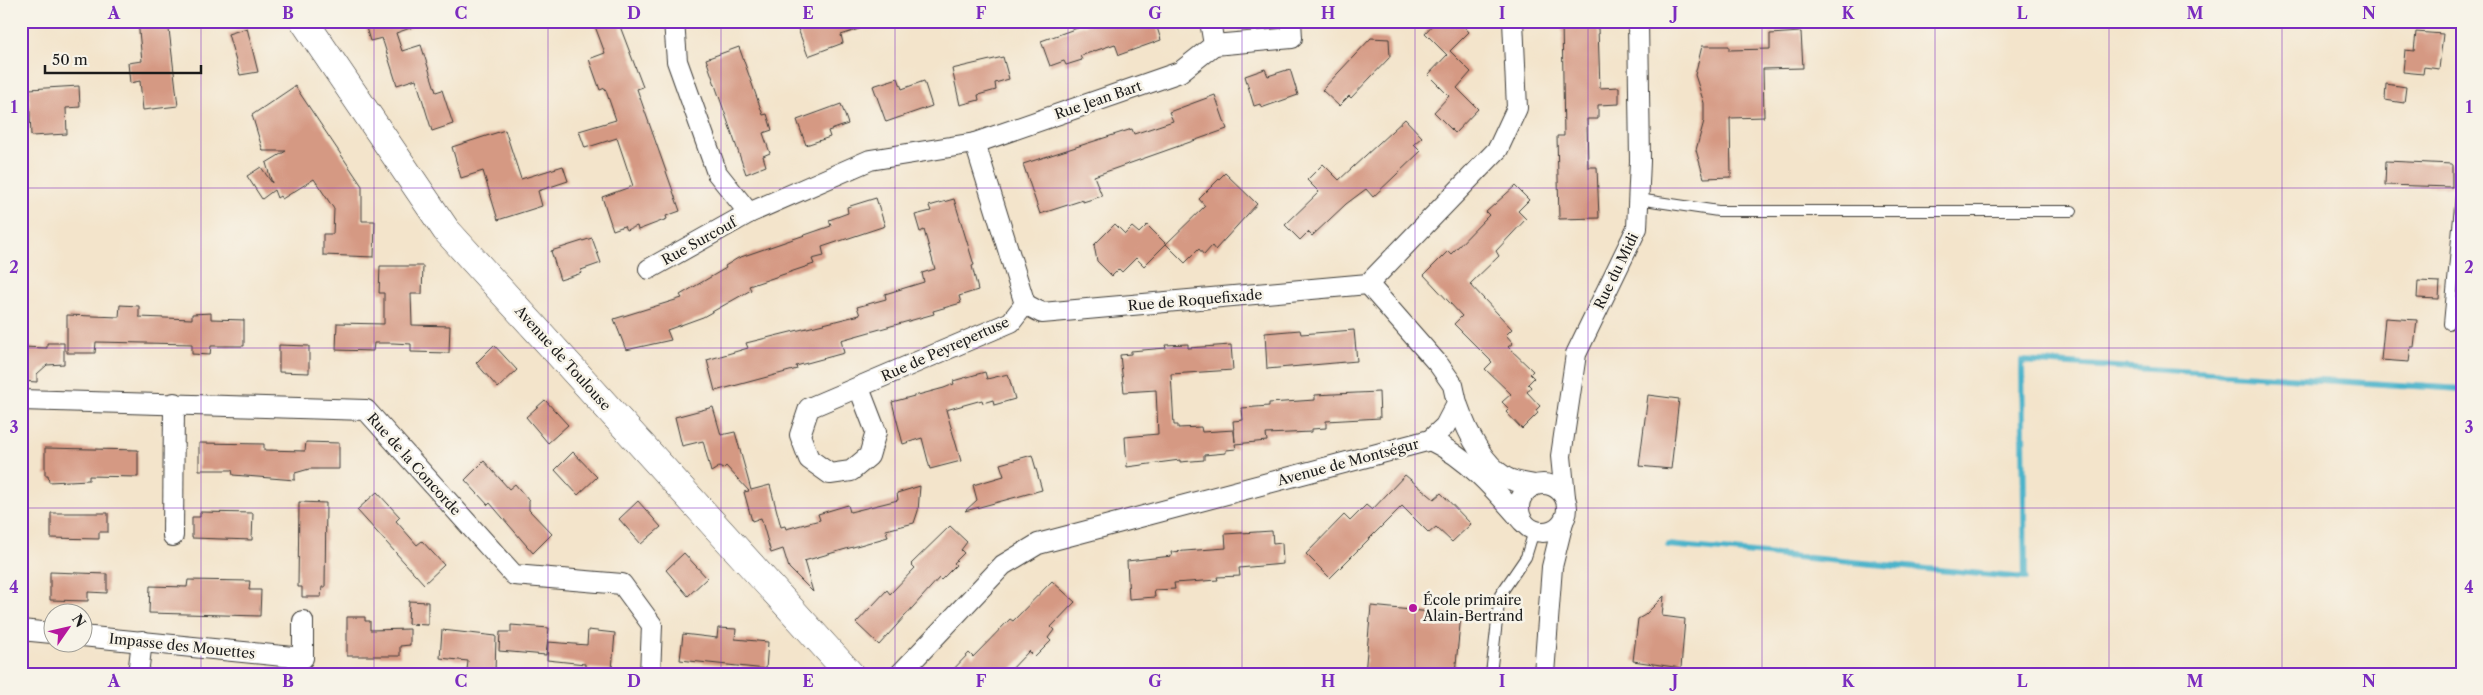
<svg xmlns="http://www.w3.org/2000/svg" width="2483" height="695" font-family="'Libre Caslon Text',serif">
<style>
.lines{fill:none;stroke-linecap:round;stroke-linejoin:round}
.stream{stroke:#4bb3ca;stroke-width:6}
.building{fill:#d59983}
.lane-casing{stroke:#3c3a36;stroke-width:12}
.street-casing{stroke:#3c3a36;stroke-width:22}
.secondary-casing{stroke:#3c3a36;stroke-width:29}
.lane{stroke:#fff;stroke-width:10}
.street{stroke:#fff;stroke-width:20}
.secondary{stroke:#fff;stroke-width:28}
.grid{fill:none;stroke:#7b2cbf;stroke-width:1;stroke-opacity:0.55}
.poi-dot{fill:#b5179e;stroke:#f7f3e8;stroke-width:2}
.labels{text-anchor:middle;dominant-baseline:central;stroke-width:5;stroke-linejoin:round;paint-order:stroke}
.street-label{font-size:14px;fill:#1c1c1c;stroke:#f7f3e8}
.poi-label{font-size:14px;fill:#1c1c1c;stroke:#f7f3e8;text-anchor:start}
.neatline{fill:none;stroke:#7b2cbf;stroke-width:2}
.grid-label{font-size:16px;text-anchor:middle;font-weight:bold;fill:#7b2cbf}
</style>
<rect width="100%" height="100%" fill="#f7f3e8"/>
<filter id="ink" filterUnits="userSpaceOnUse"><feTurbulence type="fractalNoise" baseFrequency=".02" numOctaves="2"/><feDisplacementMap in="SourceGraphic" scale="10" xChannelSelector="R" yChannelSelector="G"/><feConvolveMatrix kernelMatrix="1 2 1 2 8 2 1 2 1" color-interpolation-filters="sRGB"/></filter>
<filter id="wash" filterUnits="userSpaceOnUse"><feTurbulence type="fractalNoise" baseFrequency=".0096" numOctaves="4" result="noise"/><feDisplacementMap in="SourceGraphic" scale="20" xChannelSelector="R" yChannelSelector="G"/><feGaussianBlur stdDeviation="1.12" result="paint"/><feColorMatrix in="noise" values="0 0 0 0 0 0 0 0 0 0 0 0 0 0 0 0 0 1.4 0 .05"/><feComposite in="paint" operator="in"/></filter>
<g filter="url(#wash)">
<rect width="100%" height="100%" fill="#f3e4cb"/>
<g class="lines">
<!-- stream -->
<polyline class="stream" points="1668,545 2025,578 2022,361 2462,389"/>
</g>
<g id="blocks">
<!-- building -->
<g class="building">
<polygon points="138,21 168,21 178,106 143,110 140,81 130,83 128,63 142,61"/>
<polygon points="364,21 421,21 422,24 396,33 402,51 421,45 436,92 442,90 453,124 432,131 416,79 397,85 382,38 370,41"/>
<polygon points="593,21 618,21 643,87 637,89 680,211 666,216 667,219 638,230 637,226 626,230 624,226 613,230 602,197 633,186 617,138 585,148 579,131 616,120 605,88 600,90 589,59 605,53"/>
<polygon points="823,21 873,21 874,24 841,35 843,43 808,56 798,29"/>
<polygon points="1097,21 1155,21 1161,40 1119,55 1115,44 1080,56 1082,60 1066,65 1064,61 1050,66 1041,41"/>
<polygon points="1436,21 1459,21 1469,32 1450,51 1471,72 1457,88 1478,109 1455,133 1434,112 1449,96 1428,75 1447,55 1425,33"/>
<polygon points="1562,21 1595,21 1595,28 1598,28 1600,88 1619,87 1619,104 1598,105 1598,119 1587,119 1588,167 1597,167 1599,218 1559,219 1557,136 1564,136"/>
<polygon points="247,28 258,72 240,75 228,34"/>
<polygon points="1801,32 1803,68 1763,69 1764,117 1730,118 1731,177 1704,178 1696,150 1704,121 1704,103 1695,75 1702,46 1729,46 1729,50 1770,49 1770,34"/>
<polygon points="2416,32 2443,34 2439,69 2424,67 2423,74 2403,72 2405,50 2414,51"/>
<polygon points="1371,38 1389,39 1390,57 1351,98 1349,96 1339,106 1322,90"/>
<polygon points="739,47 763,115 767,114 772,130 763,133 770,153 763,156 766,166 746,174 706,59"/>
<polygon points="1003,57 1009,79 995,83 996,90 978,95 979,100 960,105 952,69"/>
<polygon points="1265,69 1268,76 1290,69 1298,95 1261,108 1260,104 1254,106 1245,76"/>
<polygon points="898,78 902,89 924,81 932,106 886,122 873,86"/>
<polygon points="2386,84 2406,87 2404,103 2385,100"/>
<polygon points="79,86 80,107 66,108 67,134 31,136 29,89"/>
<polygon points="295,86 362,186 362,221 375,221 374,257 323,255 323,234 333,234 334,209 314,179 282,199 280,196 277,198 274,190 262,199 247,176 261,167 272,183 266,163 286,151 263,151 252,115"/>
<polygon points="1215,95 1227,129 1094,176 1102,196 1083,202 1083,200 1040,214 1023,164 1132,129 1134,134 1173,121 1169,112"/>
<polygon points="841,104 848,124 828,131 830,137 806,145 797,120"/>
<polygon points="1405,119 1422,137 1414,144 1421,151 1373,197 1366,189 1346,204 1312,236 1308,232 1300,240 1285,225 1319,192 1307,180 1323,164 1339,180"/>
<polygon points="505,130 521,179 563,166 568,181 538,191 542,206 498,220 483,171 461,178 452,147"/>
<polygon points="2386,161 2452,164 2452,187 2385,185"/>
<polygon points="1225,173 1257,204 1215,250 1212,246 1204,255 1199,249 1185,263 1166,244 1205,206 1199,199"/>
<polygon points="1515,186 1529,200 1518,211 1526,219 1496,251 1499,256 1470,284 1512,329 1506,335 1513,343 1508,347 1533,371 1530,374 1534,378 1528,384 1531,387 1527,392 1540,406 1536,410 1538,413 1522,429 1506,412 1509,409 1502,402 1511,394 1485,369 1492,362 1454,324 1462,316 1424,275 1448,251 1451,254 1489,215 1486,212"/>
<polygon points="876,198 885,226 822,247 824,256 812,259 814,264 749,286 751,290 703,317 667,330 671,340 626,350 614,319 682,298 680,295 726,268 725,266 738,258 831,226 829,220 848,213 847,207"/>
<polygon points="954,199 974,265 972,266 978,290 959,296 961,303 933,311 934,314 841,340 844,353 796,366 797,369 715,391 707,360 748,348 746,343 860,315 857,307 886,299 885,294 924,282 922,273 935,269 924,230 920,232 915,215 931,211 929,206"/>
<polygon points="1115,224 1125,234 1132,227 1139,233 1147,225 1166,244 1144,266 1136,258 1122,272 1119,269 1112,276 1097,261 1094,245"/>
<polygon points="592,238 601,263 581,270 582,273 560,280 551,251"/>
<polygon points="380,266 423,266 422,294 411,294 412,325 450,326 449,353 411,352 411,344 393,343 374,343 373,351 336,350 337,323 384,324 384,293 379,293"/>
<polygon points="2418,281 2440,282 2439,299 2417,298"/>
<polygon points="120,305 139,306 139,317 192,319 192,314 211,313 211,319 244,320 244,346 211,346 210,355 192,354 192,344 96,342 95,353 67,353 67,315 119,317"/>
<polygon points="2385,318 2417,320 2414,347 2411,347 2409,362 2381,360"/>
<polygon points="1300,330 1301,334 1354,330 1357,361 1267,369 1265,333"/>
<polygon points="47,343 64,343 64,364 47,365 37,374 37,382 21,381 21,347 47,348"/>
<polygon points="1188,344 1188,348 1231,345 1233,370 1171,374 1174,425 1178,425 1178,428 1201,427 1202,432 1234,430 1235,442 1233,421 1243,420 1242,408 1269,406 1269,403 1315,400 1315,395 1334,394 1379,392 1380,418 1326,421 1326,428 1312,429 1312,432 1266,434 1267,441 1235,444 1236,449 1226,450 1226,453 1204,455 1204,460 1180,462 1180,460 1127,467 1125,437 1158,434 1156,390 1124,392 1120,355 1131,354 1131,351 1166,348 1165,345"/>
<polygon points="279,345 309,346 309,373 279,372"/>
<polygon points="494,345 517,370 498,388 476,363"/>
<polygon points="985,372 987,379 1008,374 1015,399 994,405 993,400 983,403 982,400 946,410 961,461 930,469 922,438 903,444 892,402 944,388 954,384 953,381"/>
<polygon points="1648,395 1679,399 1671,469 1639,466"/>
<polygon points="545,400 568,425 548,443 526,417"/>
<polygon points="713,407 721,435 735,432 751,490 770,485 781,527 785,526 786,529 820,520 818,514 848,505 850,512 898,500 897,493 920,486 918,511 914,523 886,530 888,537 804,561 813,592 789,568 783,549 771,553 761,518 752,521 744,492 749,491 726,466 723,469 719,467 711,472 703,441 682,446 675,417"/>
<polygon points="306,442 339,443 339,469 309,469 295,473 295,480 233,475 232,470 199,470 199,443 264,444 264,450 305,451"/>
<polygon points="45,448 138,450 138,477 89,476 89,480 49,482 48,475 45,475"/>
<polygon points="573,452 597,477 578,495 555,470"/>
<polygon points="1032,455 1042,490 965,511 977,500 973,485 1004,476 1000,464"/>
<polygon points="484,461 509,489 515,484 529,501 529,510 552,534 533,553 490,503 488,505 465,480"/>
<polygon points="1405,475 1434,499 1441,493 1471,524 1452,542 1436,527 1429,533 1402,506 1330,578 1306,554 1344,515 1350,521 1366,505 1372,510"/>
<polygon points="377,492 400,517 396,521 417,545 422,541 444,565 424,584 357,510"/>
<polygon points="638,501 661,527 641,544 619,519"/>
<polygon points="299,502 326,503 325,587 322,587 321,597 302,597 302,587 298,587"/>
<polygon points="200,512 253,513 252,540 192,538 192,517 200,517"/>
<polygon points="51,513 108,513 108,532 99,532 99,539 51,538"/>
<polygon points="950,526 967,542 961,550 964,553 954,563 956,565 941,580 939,578 879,645 856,623 887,590 890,594 915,568 911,564"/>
<polygon points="1272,531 1273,544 1282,543 1283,564 1239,568 1240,576 1217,577 1218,580 1174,583 1175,589 1154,590 1155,597 1129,599 1127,561 1172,556 1171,552 1226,548 1225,534"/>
<polygon points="684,553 707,578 688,596 666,570"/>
<polygon points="50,572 107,574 107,593 88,592 88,601 50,600"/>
<polygon points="188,580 250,581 249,590 261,590 260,616 149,613 150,586 187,587"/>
<polygon points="1052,581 1075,602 1051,627 1054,630 1048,638 1051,641 1035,657 1029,651 1007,674 949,674 969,653 973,657 1010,619 1013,621"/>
<polygon points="1664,596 1662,616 1685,619 1681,668 1633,661 1638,619 1645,615"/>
<polygon points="409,601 428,602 428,625 408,624"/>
<polygon points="1371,606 1461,615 1455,674 1365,674"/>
<polygon points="347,617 365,617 365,621 370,621 370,630 410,629 410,645 400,646 400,656 347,656"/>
<polygon points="511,625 549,628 546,655 499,651 500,632 511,632"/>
<polygon points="718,628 736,629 735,639 768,642 766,669 680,660 683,634 717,638"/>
<polygon points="442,630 496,636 495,673 467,670 468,661 440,658"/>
<polygon points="588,630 615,633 612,670 585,668 585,664 547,660 548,642 587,645"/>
</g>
</g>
</g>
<g filter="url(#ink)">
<use href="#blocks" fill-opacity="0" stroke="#3c3a36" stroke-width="1"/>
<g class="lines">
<defs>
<g id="lane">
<polyline points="1638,199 1718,211 2072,211"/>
<polyline points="2449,324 2462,185"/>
<polyline points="1491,674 1500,595 1526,557 1534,531"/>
</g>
<g id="street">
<polyline points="674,21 677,61 717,173 749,213 870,160 975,143 1025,304"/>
<polyline points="1214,45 1292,38 1291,21"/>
<polyline points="975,143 1180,72 1214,45 1210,21"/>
<polyline points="649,269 749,213"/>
<polyline points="1025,304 1042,313 1368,284"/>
<polyline points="859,388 876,432 869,456 851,471 830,474 809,459 800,435 809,408 1011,322 1025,304"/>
<polyline points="21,400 366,410 514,575 622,584 652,625 650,674"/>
<path d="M 1457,403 C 1466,429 1481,462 1505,477 C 1513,482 1525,483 1535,485"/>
<path d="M 1430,440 C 1468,458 1496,491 1523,522"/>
<circle cx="1543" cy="508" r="24"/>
<polyline points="1565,497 1561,456 1576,354 1637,228 1640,161 1638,21"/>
<polyline points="173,536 174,403"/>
<polyline points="21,630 52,633"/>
<polyline points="82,636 303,658 303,621"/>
<polyline points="138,674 142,641"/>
<polyline points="900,674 1003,565 1038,544 1430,440 1445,426 1457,403 1453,385 1439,365 1368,284 1498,149 1517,108 1513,21"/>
<polyline points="1544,674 1552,567 1563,522"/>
</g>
<polyline id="secondary" points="304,21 446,230 850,674"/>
</defs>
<!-- lane casing -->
<use href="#lane" class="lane-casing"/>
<!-- street casing -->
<use href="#street" class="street-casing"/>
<!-- secondary casing -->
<use href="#secondary" class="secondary-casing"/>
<!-- lane -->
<use href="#lane" class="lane"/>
<!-- street -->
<use href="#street" class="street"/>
<!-- secondary -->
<use href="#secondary" class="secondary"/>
</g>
</g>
<!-- grid -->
<path class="grid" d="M 201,21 L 201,674M 374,21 L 374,674M 548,21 L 548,674M 721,21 L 721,674M 895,21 L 895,674M 1068,21 L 1068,674M 1242,21 L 1242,674M 1415,21 L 1415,674M 1588,21 L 1588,674M 1762,21 L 1762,674M 1935,21 L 1935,674M 2109,21 L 2109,674M 2282,21 L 2282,674M 21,188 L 2462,188M 21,348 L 2462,348M 21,508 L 2462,508"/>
<!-- markers -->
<circle class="poi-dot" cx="1413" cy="608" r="5"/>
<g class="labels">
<!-- street labels -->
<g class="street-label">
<text transform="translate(1098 100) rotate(-19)">Rue Jean Bart</text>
<text transform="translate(699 241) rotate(-29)">Rue Surcouf</text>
<text transform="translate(1616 271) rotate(-64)">Rue du Midi</text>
<text transform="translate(1195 300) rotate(-5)">Rue de Roquefixade</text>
<text transform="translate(945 349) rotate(-24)">Rue de Peyrepertuse</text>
<text transform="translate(563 358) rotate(48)">Avenue de Toulouse</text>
<text transform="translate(1348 462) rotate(-15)">Avenue de Montségur</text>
<text transform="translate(414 464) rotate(48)">Rue de la Concorde</text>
<text transform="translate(182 646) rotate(6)">Impasse des Mouettes</text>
</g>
<!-- poi labels -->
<g class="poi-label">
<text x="1423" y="600">École primaire<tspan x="1423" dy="16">Alain-Bertrand</tspan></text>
</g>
</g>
<!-- margin -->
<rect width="2483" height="695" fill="none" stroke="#f7f3e8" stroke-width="55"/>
<!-- north arrow -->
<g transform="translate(68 628) rotate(56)"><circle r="24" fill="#f7f3e8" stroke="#9f9d96"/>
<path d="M0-4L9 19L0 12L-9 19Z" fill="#b5179e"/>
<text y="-8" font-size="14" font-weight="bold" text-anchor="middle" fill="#1c1c1c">N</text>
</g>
<!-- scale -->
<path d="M45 65v8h156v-8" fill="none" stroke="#1c1c1c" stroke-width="2.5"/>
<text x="52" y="65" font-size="15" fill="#1c1c1c" stroke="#f7f3e8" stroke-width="4" paint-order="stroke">50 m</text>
<rect x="28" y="28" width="2428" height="640" class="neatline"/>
<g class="grid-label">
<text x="114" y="19">A</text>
<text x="288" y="19">B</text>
<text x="461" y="19">C</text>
<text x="634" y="19">D</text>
<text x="808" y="19">E</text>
<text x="981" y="19">F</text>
<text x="1155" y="19">G</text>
<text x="1328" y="19">H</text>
<text x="1502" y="19">I</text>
<text x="1675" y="19">J</text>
<text x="1848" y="19">K</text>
<text x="2022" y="19">L</text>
<text x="2195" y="19">M</text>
<text x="2369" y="19">N</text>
<text x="14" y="113">1</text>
<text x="2469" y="113">1</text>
<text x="14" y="273">2</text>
<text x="2469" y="273">2</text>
<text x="14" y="433">3</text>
<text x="2469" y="433">3</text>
<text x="14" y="593">4</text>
<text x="2469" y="593">4</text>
<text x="114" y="687">A</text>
<text x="288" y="687">B</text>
<text x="461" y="687">C</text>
<text x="634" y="687">D</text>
<text x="808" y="687">E</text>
<text x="981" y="687">F</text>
<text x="1155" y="687">G</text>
<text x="1328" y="687">H</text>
<text x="1502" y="687">I</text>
<text x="1675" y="687">J</text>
<text x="1848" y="687">K</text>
<text x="2022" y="687">L</text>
<text x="2195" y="687">M</text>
<text x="2369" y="687">N</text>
</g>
</svg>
